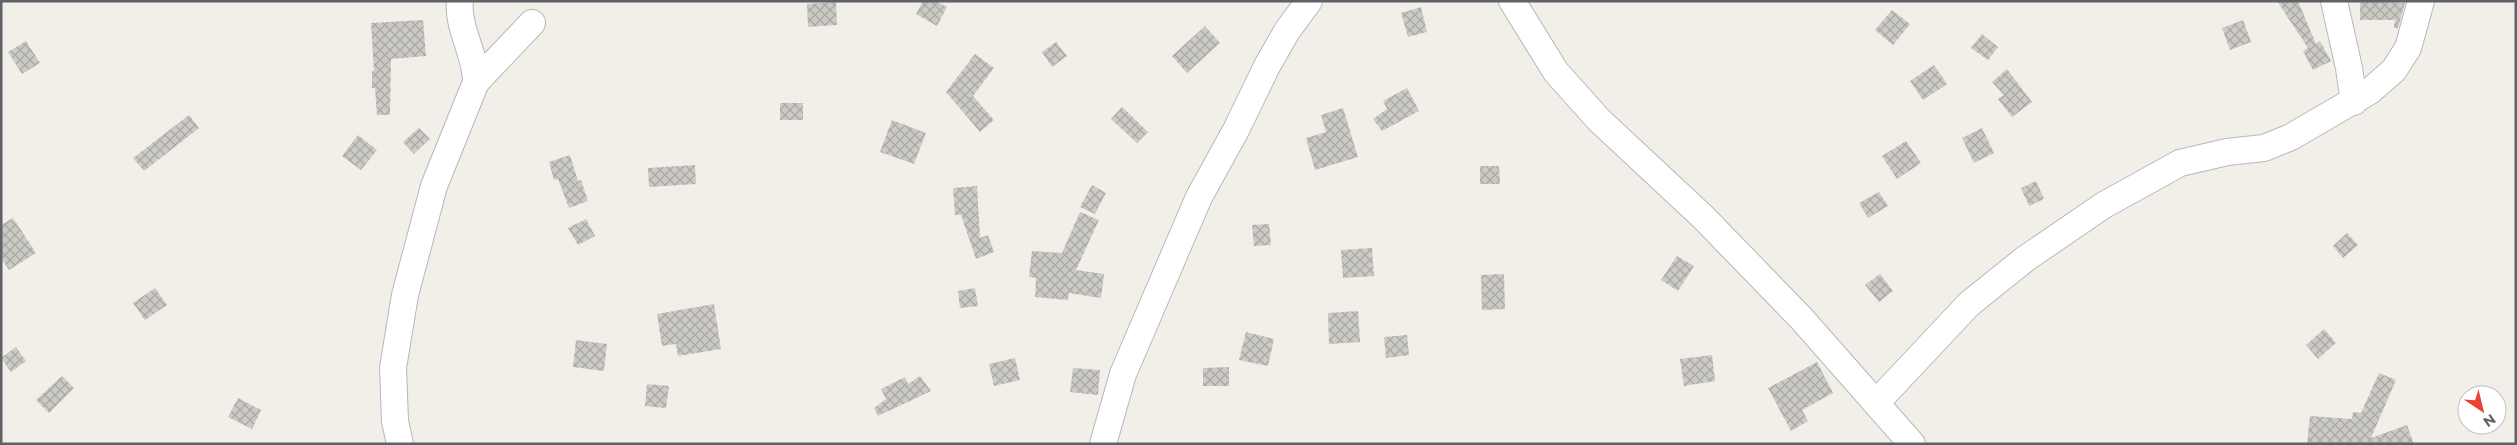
<svg xmlns="http://www.w3.org/2000/svg" width="2517" height="445" font-family="Montserrat,sans-serif">
<style>
.building{fill:url(#building-cross-hatch)}
.lines{fill:none;stroke-linecap:round;stroke-linejoin:round}
.minor-casing{stroke:#b5b8bc;stroke-width:28}
.minor{stroke:#fff;stroke-width:26}
</style>
<defs>
<pattern id="building-cross-hatch" width="8" height="8" patternUnits="userSpaceOnUse" patternTransform="scale(1.25)"><rect width="8" height="8" fill="#cccac5"/><path d="M0 0l8 8M0 8l8-8" fill="none" stroke="#a9a8a4"/></pattern>
</defs>
<rect width="100%" height="100%" fill="#f1efe8"/>
<!-- building -->
<g class="building">
<polygon points="923,1 936,1 947,7 937,26 916,14"/>
<polygon points="2277,1 2298,1 2316,44 2320,41 2331,61 2313,70 2303,51 2308,48"/>
<polygon points="2360,1 2405,3 2398,28 2394,28 2395,20 2360,20"/>
<polygon points="836,2 837,25 808,27 807,4"/>
<polygon points="1421,7 1427,32 1408,37 1401,13"/>
<polygon points="1892,10 1910,24 1893,45 1875,30"/>
<polygon points="423,20 426,56 391,59 390,115 377,115 375,88 372,88 372,71 374,71 371,23"/>
<polygon points="2243,20 2251,42 2230,50 2222,28"/>
<polygon points="1205,26 1220,43 1187,73 1172,56"/>
<polygon points="1982,34 1998,47 1988,60 1971,48"/>
<polygon points="26,41 40,63 22,74 8,52"/>
<polygon points="1056,42 1067,56 1052,67 1042,52"/>
<polygon points="975,54 994,68 973,96 994,120 980,132 946,92"/>
<polygon points="1934,65 1947,84 1923,100 1910,81"/>
<polygon points="2007,69 2032,102 2012,117 1998,99 2004,95 1992,82"/>
<polygon points="1407,88 1419,111 1382,131 1373,119 1387,109 1383,101"/>
<rect x="780" y="103" width="23" height="17"/>
<polygon points="1122,107 1148,132 1137,143 1111,119"/>
<polygon points="1343,108 1358,157 1315,170 1306,138 1326,132 1321,115"/>
<polygon points="189,115 199,128 144,171 133,158"/>
<polygon points="892,120 926,133 914,164 880,152"/>
<polygon points="419,128 430,139 414,154 403,142"/>
<polygon points="1982,128 1994,153 1974,163 1962,138"/>
<polygon points="358,135 377,150 361,170 342,156"/>
<polygon points="1906,141 1921,163 1897,179 1882,156"/>
<polygon points="570,155 578,181 581,180 588,201 569,208 558,179 554,180 549,162"/>
<polygon points="695,165 696,184 649,187 648,168"/>
<polygon points="1480,166 1499,166 1500,184 1480,184"/>
<polygon points="2036,181 2044,199 2029,206 2021,188"/>
<polygon points="1092,185 1106,193 1095,214 1080,207"/>
<polygon points="977,186 980,238 988,235 994,252 976,259 961,215 955,215 953,188"/>
<polygon points="1879,192 1888,206 1868,218 1859,203"/>
<polygon points="1080,212 1099,220 1076,270 1104,274 1101,298 1069,293 1068,300 1035,297 1036,278 1029,277 1032,251 1062,253"/>
<polygon points="13,218 36,253 9,270 1,258 1,225"/>
<polygon points="586,219 595,236 578,245 568,228"/>
<polygon points="1269,224 1271,245 1254,246 1252,225"/>
<polygon points="2347,233 2358,245 2343,258 2333,246"/>
<polygon points="1372,248 1374,276 1343,278 1341,250"/>
<polygon points="1677,256 1694,266 1678,291 1661,280"/>
<polygon points="1504,274 1505,309 1482,310 1481,275"/>
<polygon points="1880,274 1893,291 1879,302 1865,285"/>
<polygon points="155,288 167,305 145,320 133,303"/>
<polygon points="975,288 978,306 960,308 958,291"/>
<polygon points="714,304 721,349 678,356 676,344 662,346 657,314"/>
<polygon points="1358,311 1360,342 1329,344 1328,313"/>
<polygon points="2324,329 2336,343 2318,359 2306,345"/>
<polygon points="1246,332 1274,339 1268,366 1239,360"/>
<polygon points="1407,335 1409,355 1386,358 1384,337"/>
<polygon points="576,340 607,344 604,371 573,367"/>
<polygon points="16,347 26,361 11,372 1,358"/>
<polygon points="1712,355 1715,381 1684,386 1680,359"/>
<polygon points="1015,358 1020,380 994,386 989,364"/>
<polygon points="1817,362 1833,393 1802,410 1808,421 1791,431 1768,388"/>
<polygon points="1229,367 1229,386 1203,386 1203,368"/>
<polygon points="1073,368 1100,370 1098,395 1070,392"/>
<polygon points="2379,373 2396,380 2371,438 2407,425 2414,444 2307,444 2310,416 2352,419 2353,412 2361,413"/>
<polygon points="62,376 74,388 49,413 36,400"/>
<polygon points="920,376 931,391 878,416 874,408 886,399 881,389 905,377 908,384"/>
<polygon points="647,384 669,386 666,408 645,406"/>
<polygon points="238,398 261,410 252,429 228,417"/>
</g>
<g class="lines">
<defs>
<g id="minor">
<polyline points="1512,1 1556,72 1599,120 1703,217 1801,318 1912,444"/>
<polyline points="2334,1 2349,68 2354,102"/>
<polyline points="476,82 532,23"/>
<polyline points="1876,403 1969,304 2025,259 2104,205 2180,163 2227,152 2264,148 2291,137 2370,91 2394,70 2408,48 2421,1"/>
<path d="M 400,444 L 395,421 L 393,368 L 405,295 L 434,186 L 476,82 C 476,53 457,29 460,1"/>
<polyline points="1103,444 1123,374 1199,197 1236,130 1267,66 1287,31 1309,1"/>
</g>
</defs>
<!-- minor casing -->
<use href="#minor" class="minor-casing"/>
<!-- minor -->
<use href="#minor" class="minor"/>
</g>
<!-- border -->
<rect width="2517" height="445" fill="none" stroke="#5f6368" stroke-width="5"/>
<!-- north arrow -->
<g transform="translate(2482 410) rotate(145)"><circle r="24" fill="#ffffff" stroke="#bfc1c3"/>
<path d="M0-4L9 19L0 12L-9 19Z" fill="#ea4335"/>
<text y="-8" font-size="14" font-weight="bold" text-anchor="middle" fill="#5f6368">N</text>
</g>
</svg>
